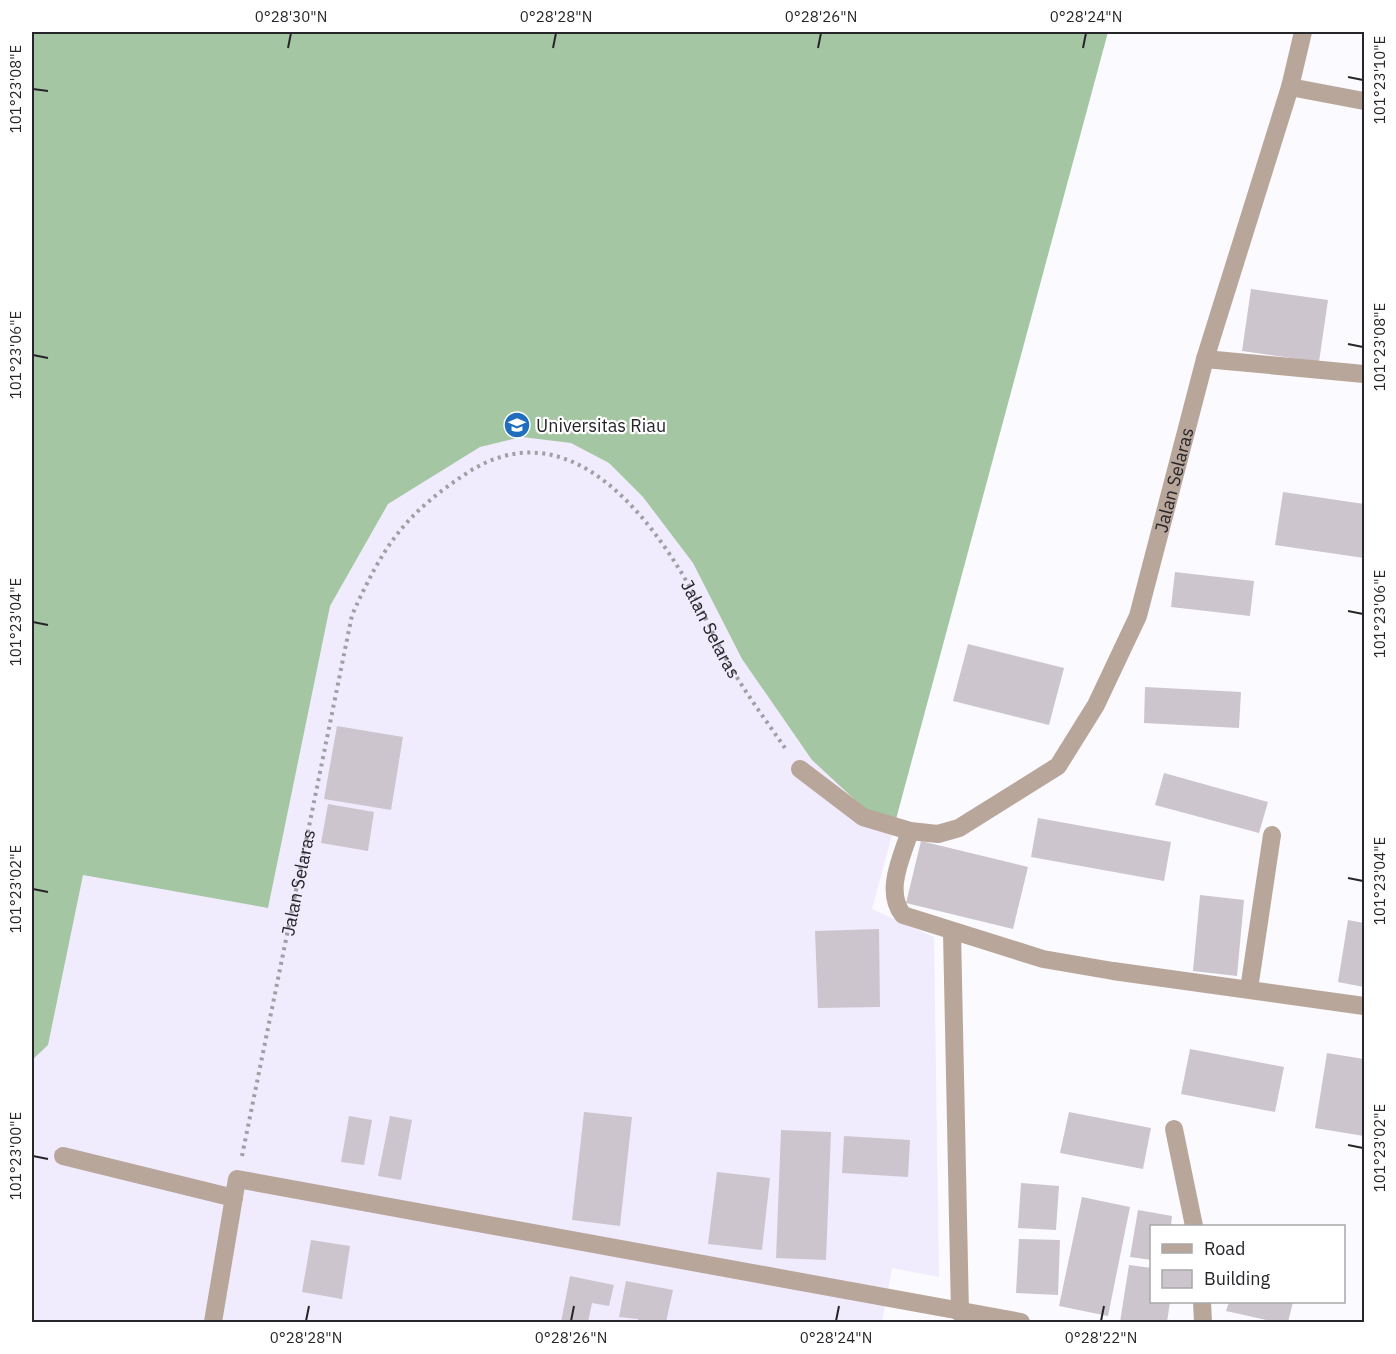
<svg xmlns="http://www.w3.org/2000/svg" width="1396" height="1354" font-family="'IBM Plex Sans',sans-serif">
<style>
.built{fill:#f0ebfd}
.forest{fill:#a5c6a3}
.building{fill:#cdc5ce}
.lines{fill:none;stroke-linecap:round;stroke-linejoin:round}
.path{stroke:#a09fa4;stroke-width:4;stroke-dasharray:3 4.5;stroke-linecap:butt}
.minor{stroke:#b9a69b;stroke-width:18}
.ticks{fill:none;stroke:#262529;stroke-width:2}
.labels{text-anchor:middle;dominant-baseline:central;stroke-width:4.5;stroke-linejoin:round;paint-order:stroke}
.poi-label{font-size:18px;fill:#262529;stroke:#fff;text-anchor:start}
.street-label{font-size:18px;fill:#262529;stroke:#fff}
.neatline{fill:none;stroke:#262529;stroke-width:2}
.ticks-label{font-size:15px;text-anchor:middle;fill:#262529}
</style>
<rect width="100%" height="100%" fill="#fbfaff"/>
<!-- built -->
<polygon class="built" points="32,32 1108,32 872,909 934,937 939,1277 892,1268 882,1322 32,1322"/>
<!-- forest -->
<polygon class="forest" points="32,32 1108,32 896,819 866,810 812,760 742,659 693,563 643,497 609,463 571,443 522,437 480,447 388,504 330,606 268,908 83,875 48,1045 32,1060"/>
<!-- building -->
<g class="building">
<polygon points="1251,289 1328,300 1319,362 1242,351"/>
<polygon points="1283,492 1364,504 1364,558 1275,545"/>
<polygon points="1175,572 1254,581 1250,616 1171,607"/>
<polygon points="968,644 1064,668 1049,725 953,701"/>
<polygon points="1145,687 1241,692 1239,728 1144,723"/>
<polygon points="337,726 403,737 391,810 324,799"/>
<polygon points="1164,773 1268,802 1259,833 1155,805"/>
<polygon points="328,804 374,812 368,851 321,843"/>
<polygon points="1038,818 1171,842 1164,881 1031,857"/>
<polygon points="921,841 1028,867 1013,929 906,903"/>
<polygon points="1200,895 1244,900 1237,976 1193,971"/>
<polygon points="1348,920 1364,923 1364,987 1338,982"/>
<polygon points="879,929 880,1007 818,1008 815,931"/>
<polygon points="1190,1049 1284,1067 1275,1112 1181,1094"/>
<polygon points="1327,1053 1364,1059 1364,1136 1315,1128"/>
<polygon points="584,1112 632,1117 620,1226 572,1220"/>
<polygon points="1069,1112 1151,1128 1143,1169 1060,1153"/>
<polygon points="349,1116 372,1120 364,1165 341,1162"/>
<polygon points="390,1116 412,1120 401,1180 378,1176"/>
<polygon points="781,1130 831,1132 826,1260 776,1258"/>
<polygon points="844,1136 910,1140 908,1177 842,1173"/>
<polygon points="717,1172 770,1178 762,1250 708,1244"/>
<polygon points="1021,1183 1059,1186 1056,1230 1018,1228"/>
<polygon points="1082,1197 1130,1207 1108,1316 1059,1306"/>
<polygon points="1138,1210 1172,1216 1171,1226 1152,1226 1152,1260 1130,1257"/>
<polygon points="1019,1239 1060,1240 1058,1295 1016,1293"/>
<polygon points="311,1240 350,1246 342,1299 302,1292"/>
<polygon points="1129,1265 1152,1268 1152,1302 1170,1302 1167,1322 1120,1322"/>
<polygon points="570,1276 614,1285 609,1306 592,1303 588,1322 561,1322"/>
<polygon points="626,1281 673,1290 666,1322 638,1322 638,1319 619,1317"/>
<polygon points="1229,1302 1293,1302 1288,1322 1275,1322 1226,1311"/>
</g>
<g class="lines">
<!-- path -->
<path class="path" id="s1" d="M 242,1156 L 352,615 C 383,547 403,515 467,473 C 559,413 635,497 681,572 C 699,601 712,634 729,664 C 746,694 768,723 787,751"/>
<!-- minor -->
<g class="minor">
<polyline points="1290,87 1364,101"/>
<polyline points="1205,359 1364,374"/>
<path id="s2" d="M 800,769 L 863,817 L 910,831 L 938,834 L 959,828 L 1058,766 L 1096,705 L 1138,616 L 1205,359 L 1290,87 L 1303,32"/>
<path d="M 910,831 C 902,857 884,891 903,915 L 1043,959 L 1113,971 L 1364,1006"/>
<polyline points="952,932 960,1313"/>
<polyline points="1249,989 1272,835"/>
<polyline points="1174,1129 1194,1226"/>
<polyline points="63,1156 234,1198"/>
<polyline points="1202,1302 1203,1322"/>
<polyline points="213,1322 237,1179 1021,1322"/>
</g>
</g>
<!-- ticks -->
<path class="ticks" d="M 288,48 L 291,33M 553,48 L 556,33M 818,48 L 821,33M 1083,48 L 1086,33M 1348,77 L 1363,80M 33,89 L 48,91M 1348,344 L 1363,347M 33,355 L 48,358M 1348,611 L 1363,614M 33,622 L 48,625M 1348,878 L 1363,881M 33,889 L 48,892M 1348,1145 L 1363,1148M 33,1156 L 48,1159M 306,1321 L 309,1306M 571,1321 L 574,1306M 836,1321 L 839,1306M 1101,1321 L 1104,1306"/>
<!-- icons -->
<defs>
<symbol id="university-disc" viewBox="-11 -11 22 22"><circle r="9.5" fill="#1e6ebd" stroke="#fff"/><path d="M0-5L7-2L0 1L-7-2ZM-4 1L0 2.5L4 1V4Q0 6-4 4Z" fill="#fff"/></symbol>
</defs>
<g fill-rule="evenodd">
<use href="#university-disc" x="502" y="410" width="30" height="30"/>
</g>
<g class="labels">
<!-- poi labels -->
<g class="poi-label">
<text x="536" y="425">Universitas Riau</text>
</g>
<!-- street labels -->
<g class="street-label">
<text stroke="none"><textPath href="#s2" startOffset="606">Jalan Selaras</textPath></text>
<text stroke="none"><textPath href="#s1" startOffset="1070">Jalan Selaras</textPath></text>
<text stroke="none"><textPath href="#s1" startOffset="279">Jalan Selaras</textPath></text>
</g>
</g>
<!-- border -->
<rect width="1396" height="1354" fill="none" stroke="#ffffff" stroke-width="66"/>
<!-- legend -->
<rect x="1150" y="1225" width="195" height="78" fill="#ffffff" stroke="#a8a8a9" stroke-width="1.5"/>
<rect x="1162" y="1244" width="30" height="9" fill="#b9a69b" stroke="#a8a8a9" stroke-width="1.5"/>
<text x="1204" y="1255" font-size="18" fill="#262529">Road</text>
<rect x="1162" y="1270" width="30" height="18" fill="#cdc5ce" stroke="#a8a8a9" stroke-width="1.5"/>
<text x="1204" y="1285" font-size="18" fill="#262529">Building</text>
<rect x="33" y="33" width="1330" height="1288" class="neatline"/>
<g class="ticks-label">
<text x="291" y="22">0°28'30"N</text>
<text x="556" y="22">0°28'28"N</text>
<text x="821" y="22">0°28'26"N</text>
<text x="1086" y="22">0°28'24"N</text>
<text transform="translate(1380 80) rotate(-90)" y="5">101°23'10"E</text>
<text transform="translate(16 89) rotate(-90)" y="5">101°23'08"E</text>
<text transform="translate(1380 347) rotate(-90)" y="5">101°23'08"E</text>
<text transform="translate(16 355) rotate(-90)" y="5">101°23'06"E</text>
<text transform="translate(1380 614) rotate(-90)" y="5">101°23'06"E</text>
<text transform="translate(16 622) rotate(-90)" y="5">101°23'04"E</text>
<text transform="translate(1380 881) rotate(-90)" y="5">101°23'04"E</text>
<text transform="translate(16 889) rotate(-90)" y="5">101°23'02"E</text>
<text transform="translate(1380 1148) rotate(-90)" y="5">101°23'02"E</text>
<text transform="translate(16 1156) rotate(-90)" y="5">101°23'00"E</text>
<text x="306" y="1343">0°28'28"N</text>
<text x="571" y="1343">0°28'26"N</text>
<text x="836" y="1343">0°28'24"N</text>
<text x="1101" y="1343">0°28'22"N</text>
</g>
</svg>
